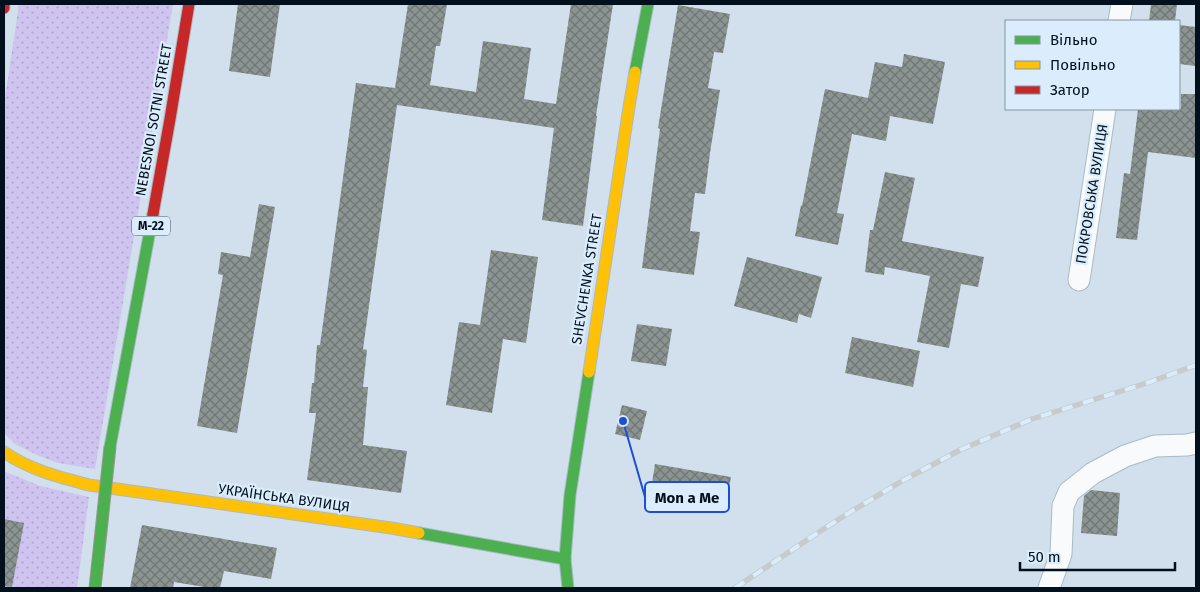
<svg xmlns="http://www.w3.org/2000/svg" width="1200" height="592" font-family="'Fira Sans',sans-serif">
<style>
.grass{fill:url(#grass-dots)}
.building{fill:url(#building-cross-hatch)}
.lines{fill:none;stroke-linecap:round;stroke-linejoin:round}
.street-casing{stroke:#aabac6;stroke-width:23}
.fast-casing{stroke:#aabac6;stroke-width:13}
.slow-casing{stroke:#aabac6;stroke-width:13}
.jam-casing{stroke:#aabac6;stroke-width:13}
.street{stroke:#f8fafc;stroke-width:21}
.fast{stroke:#4caf50;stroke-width:11}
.slow{stroke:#ffc107;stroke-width:11}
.jam{stroke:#c62828;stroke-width:11}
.rail-casing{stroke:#c6cbce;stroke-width:5.5}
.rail{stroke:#dbedfc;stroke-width:4;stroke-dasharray:11;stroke-linecap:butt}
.fast-bridge-casing{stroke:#9c9892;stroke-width:13;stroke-linecap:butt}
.fast-bridge{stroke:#4caf50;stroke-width:11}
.labels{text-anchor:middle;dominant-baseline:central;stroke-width:4.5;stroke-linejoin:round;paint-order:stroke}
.shield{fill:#dbedfc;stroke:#435260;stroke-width:1}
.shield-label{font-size:12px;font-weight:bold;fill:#02101d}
.street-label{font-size:14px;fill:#02101d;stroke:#dbedfc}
.leader{fill:none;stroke:#1d4ed8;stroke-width:2}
.callout-dot{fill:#1d4ed8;stroke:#dbedfc;stroke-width:2}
.callout{fill:#dbedfc;stroke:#1d4ed8;stroke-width:2}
.callout-label{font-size:15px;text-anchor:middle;font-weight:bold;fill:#02101d}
</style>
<defs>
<pattern id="grass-dots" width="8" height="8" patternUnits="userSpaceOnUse" patternTransform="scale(1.25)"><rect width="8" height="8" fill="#cec4ef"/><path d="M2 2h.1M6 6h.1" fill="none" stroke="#afa7cc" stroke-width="1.8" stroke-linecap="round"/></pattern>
<pattern id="building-cross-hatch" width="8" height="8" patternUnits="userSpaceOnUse" patternTransform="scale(1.25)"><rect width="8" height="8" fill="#8b9491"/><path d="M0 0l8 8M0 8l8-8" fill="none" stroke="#6f7776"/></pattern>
</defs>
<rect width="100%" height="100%" fill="#d1e0ec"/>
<!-- grass -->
<g class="grass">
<polygon points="19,4 173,4 95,469 58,463 37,455 15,444 4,433 4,105"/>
<polygon points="4,471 40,486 89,497 77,588 4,588"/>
</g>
<!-- building -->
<g class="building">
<polygon points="238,4 280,4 270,77 229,71"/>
<polygon points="408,4 447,4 440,46 436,46 430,85 476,92 483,41 531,48 524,99 556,104 571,4 613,4 596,116 597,116 583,226 542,220 554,128 397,105 363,349 367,350 363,387 368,387 363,445 407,451 401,493 307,480 316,413 309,413 312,383 314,383 317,345 320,345 356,83 395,88"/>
<polygon points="1151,4 1177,4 1175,21 1149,21"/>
<polygon points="678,5 730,14 723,53 714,52 708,88 720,90 710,153 705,194 695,193 690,231 700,232 694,275 642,268 660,129 658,128"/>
<polygon points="1179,25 1196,27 1196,66 1179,64"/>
<polygon points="904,54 945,62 933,124 890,116 886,141 852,134 837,213 844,214 838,245 795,236 801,205 802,206 825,89 868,98 875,62 902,67"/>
<polygon points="1181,94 1196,94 1196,158 1148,152 1137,240 1116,238 1124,173 1130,174 1138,109 1181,109"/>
<polygon points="885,172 915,178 902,241 984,257 978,287 961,284 949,348 917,342 930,276 885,267 884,275 865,272 870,230 873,230"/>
<polygon points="259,204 275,207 237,433 197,426 223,275 218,274 221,252 250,257"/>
<polygon points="491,250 538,257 526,343 503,339 492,413 446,405 459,322 480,325"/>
<polygon points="747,257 822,277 811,318 799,314 797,323 734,306"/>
<polygon points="637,324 672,329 666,366 631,361"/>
<polygon points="852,337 920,351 913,387 845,373"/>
<polygon points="622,405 647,411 640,440 615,434"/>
<polygon points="655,464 731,477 727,497 700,492 697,504 650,496"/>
<polygon points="1091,490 1120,493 1117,536 1081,533 1084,496"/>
<polygon points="4,519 24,523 12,587 4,586"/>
<polygon points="142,525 277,548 271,579 224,571 220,588 210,588 174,582 173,588 130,588"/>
</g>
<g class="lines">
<defs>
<g id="street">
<polyline points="1119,21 1122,4"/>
<polyline points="1079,280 1105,109"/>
<polyline points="1049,588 1061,554 1063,506 1069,492 1093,473 1125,456 1155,446 1187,445 1196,443"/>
</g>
<g id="fast">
<polyline points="635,72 648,4"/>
<polyline points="110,447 153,214"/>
<polyline points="419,533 565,559"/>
<polyline points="568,588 565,559 570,495 589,372"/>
</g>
<g id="slow">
<polyline points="589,372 629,107 635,72"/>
<path d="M 4,452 C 30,470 59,477 89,485 L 391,528 L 419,533"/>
</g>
<g id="jam">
<polyline points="4,4 4,8"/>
<polyline points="153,214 170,119 189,4"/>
</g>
</defs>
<!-- street casing -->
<use href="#street" class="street-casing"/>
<!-- fast casing -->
<use href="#fast" class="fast-casing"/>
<!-- slow casing -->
<use href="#slow" class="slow-casing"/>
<!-- jam casing -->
<use href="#jam" class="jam-casing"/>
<!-- street -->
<use href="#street" class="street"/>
<!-- fast -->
<use href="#fast" class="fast"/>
<!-- slow -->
<use href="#slow" class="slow"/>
<!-- jam -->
<use href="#jam" class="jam"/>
<defs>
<polyline id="rail" points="735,588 816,534 847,514 902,481 960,450 1032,419 1150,382 1196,365"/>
</defs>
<!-- rail casing -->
<use href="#rail" class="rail-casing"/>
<!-- rail -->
<use href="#rail" class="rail"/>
<defs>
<polyline id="fast-bridge" points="95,588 110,447"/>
</defs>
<!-- fast-bridge casing -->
<use href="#fast-bridge" class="fast-bridge-casing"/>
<!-- fast-bridge -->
<use href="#fast-bridge" class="fast-bridge"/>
</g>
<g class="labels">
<!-- shield labels -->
<rect class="shield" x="132" y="216.5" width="38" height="19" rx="4"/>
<g class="shield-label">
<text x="151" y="226">М-22</text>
</g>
<!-- street labels -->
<g class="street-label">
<text transform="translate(154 120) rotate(-80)">NEBESNOI SOTNI STREET</text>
<text transform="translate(1092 194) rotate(-81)">ПОКРОВСЬКА ВУЛИЦЯ</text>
<text transform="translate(587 279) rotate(-81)">SHEVCHENKA STREET</text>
<text transform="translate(284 498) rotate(8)">УКРАЇНСЬКА ВУЛИЦЯ</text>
</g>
</g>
<!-- callouts -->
<path class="leader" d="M623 421L645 497"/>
<circle class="callout-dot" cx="623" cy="421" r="5"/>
<rect class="callout" x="645" y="482" width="84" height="30" rx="5"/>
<g class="callout-label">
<text x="687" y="503">Mon a Me</text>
</g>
<!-- border -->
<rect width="1200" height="592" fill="none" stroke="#02101d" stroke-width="10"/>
<!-- legend -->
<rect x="1005" y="20" width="175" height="90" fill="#dbedfc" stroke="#8495a3"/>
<rect x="1015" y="36" width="25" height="8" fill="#4caf50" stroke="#8495a3"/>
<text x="1050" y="45" font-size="15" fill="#02101d">Вільно</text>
<rect x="1015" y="61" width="25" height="8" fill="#ffc107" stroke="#8495a3"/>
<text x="1050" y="70" font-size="15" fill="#02101d">Повільно</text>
<rect x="1015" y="86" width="25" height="8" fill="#c62828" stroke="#8495a3"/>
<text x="1050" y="95" font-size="15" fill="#02101d">Затор</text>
<!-- scale -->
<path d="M1020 562v8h155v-8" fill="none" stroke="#02101d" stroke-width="2.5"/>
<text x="1028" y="562" font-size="15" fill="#02101d" stroke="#dbedfc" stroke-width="4" paint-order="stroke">50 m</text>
</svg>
